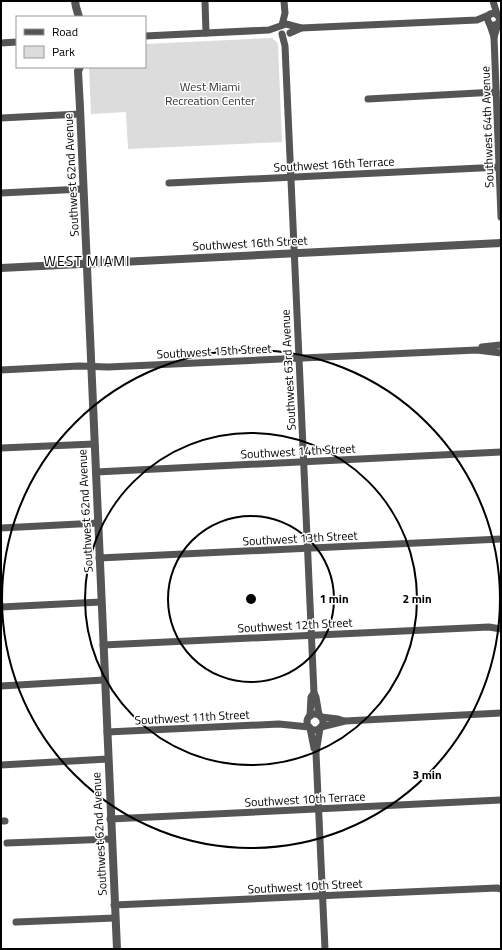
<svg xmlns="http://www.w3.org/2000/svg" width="502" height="950" font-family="'Titillium Web',sans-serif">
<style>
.green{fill:#dcdcdc}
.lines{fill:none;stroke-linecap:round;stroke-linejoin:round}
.minor{stroke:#555;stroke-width:7}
.tertiary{stroke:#555;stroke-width:8}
.ring{fill:none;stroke:#000;stroke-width:2}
.labels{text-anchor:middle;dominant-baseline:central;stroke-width:3;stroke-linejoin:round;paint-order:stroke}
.park-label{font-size:12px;fill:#333;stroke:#fff}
.street-label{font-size:12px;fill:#000;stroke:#fff}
.quarter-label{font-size:14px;letter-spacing:1px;fill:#000;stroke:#fff}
.centre{fill:#000;stroke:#fff;stroke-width:2}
.ring-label{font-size:12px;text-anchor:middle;font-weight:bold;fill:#000;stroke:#fff;stroke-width:3;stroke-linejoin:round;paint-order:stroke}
</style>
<rect width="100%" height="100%" fill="#fff"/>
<!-- green -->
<polygon class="green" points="272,38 277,42 278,45 282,142 128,149 126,112 91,114 89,67 145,67 145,44"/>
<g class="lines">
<!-- minor -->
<g class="minor">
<polyline points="205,1 206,33"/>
<polyline points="493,1 497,14"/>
<polyline points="282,25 285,13 284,1"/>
<polyline points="490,25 494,37 501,217"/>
<polyline points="290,33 301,28 477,20 489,15"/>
<polyline points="282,34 285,46 314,693 316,697 319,715"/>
<polyline points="145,36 269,30 286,24 301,28"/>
<polyline points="494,37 500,18 495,13 490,14 487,18 489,23 492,26 497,24"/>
<polyline points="1,43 17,42"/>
<polyline points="368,99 496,92"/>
<polyline points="1,118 80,114"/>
<polyline points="169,183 501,167"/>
<polyline points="1,193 83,189"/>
<polyline points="482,347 500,345"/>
<polyline points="1,370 79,366 108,367 477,350 501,353"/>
<polyline points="1,448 94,444"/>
<polyline points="96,472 501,452"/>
<polyline points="1,528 98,523"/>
<polyline points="99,558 501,539"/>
<polyline points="1,607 101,602"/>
<polyline points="103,645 489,627 501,629"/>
<polyline points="1,686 104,680"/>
<circle cx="315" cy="722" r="8"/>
<polyline points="310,716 311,697 314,693"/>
<polyline points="321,717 338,719 344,721"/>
<polyline points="321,727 345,721 501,713"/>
<polyline points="310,728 314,748"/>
<polyline points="320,728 316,753 325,949"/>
<polyline points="107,732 279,724 309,727"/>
<polyline points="1,765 108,759"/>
<polyline points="110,819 501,800"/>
<polyline points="1,821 5,821"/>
<polyline points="7,843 111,839"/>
<polyline points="114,905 497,888 501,889"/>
<polyline points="16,922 115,918"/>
</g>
<!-- tertiary -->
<g class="tertiary">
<polyline points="75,1 76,7 79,17"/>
<polyline points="80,67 78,71 80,108 117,949"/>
<polyline points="1,268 501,243"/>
</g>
</g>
<!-- distance rings -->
<g class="ring">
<circle cx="251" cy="599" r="83"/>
<circle cx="251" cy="599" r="166"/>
<circle cx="251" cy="599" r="249"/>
</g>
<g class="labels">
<!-- park labels -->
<g class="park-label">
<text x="210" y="86">West Miami<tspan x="210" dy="14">Recreation Center</tspan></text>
</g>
<!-- street labels -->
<g class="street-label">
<text transform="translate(487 127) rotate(-92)">Southwest 64th Avenue</text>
<text transform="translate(334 164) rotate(-3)">Southwest 16th Terrace</text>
<text transform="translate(71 175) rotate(-93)">Southwest 62nd Avenue</text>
<text transform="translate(250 243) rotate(-3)">Southwest 16th Street</text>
<text transform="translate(214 351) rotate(-3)">Southwest 15th Street</text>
<text transform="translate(288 370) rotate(-93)">Southwest 63rd Avenue</text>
<text transform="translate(298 451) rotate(-3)">Southwest 14th Street</text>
<text transform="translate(85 511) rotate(-93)">Southwest 62nd Avenue</text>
<text transform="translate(300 538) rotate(-3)">Southwest 13th Street</text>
<text transform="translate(295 625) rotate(-3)">Southwest 12th Street</text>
<text transform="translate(192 717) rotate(-3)">Southwest 11th Street</text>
<text transform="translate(305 799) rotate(-3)">Southwest 10th Terrace</text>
<text transform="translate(99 834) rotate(-93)">Southwest 62nd Avenue</text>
<text transform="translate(305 886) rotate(-3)">Southwest 10th Street</text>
</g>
<!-- quarter labels -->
<g class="quarter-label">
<text x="87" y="260">WEST MIAMI</text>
</g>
</g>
<circle cx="251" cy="599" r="6" class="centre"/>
<g class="ring-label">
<text x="334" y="603">1 min</text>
<text x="417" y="603">2 min</text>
<text x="427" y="779">3 min</text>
</g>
<!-- border -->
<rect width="502" height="950" fill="none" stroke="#000000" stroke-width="4"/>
<!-- legend -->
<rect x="16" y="16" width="130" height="52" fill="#ffffff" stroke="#999999"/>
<rect x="24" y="29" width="20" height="6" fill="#555555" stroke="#999999"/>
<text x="52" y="36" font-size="12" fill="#000000">Road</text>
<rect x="24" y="46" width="20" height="12" fill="#dcdcdc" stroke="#999999"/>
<text x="52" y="56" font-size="12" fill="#000000">Park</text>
</svg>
